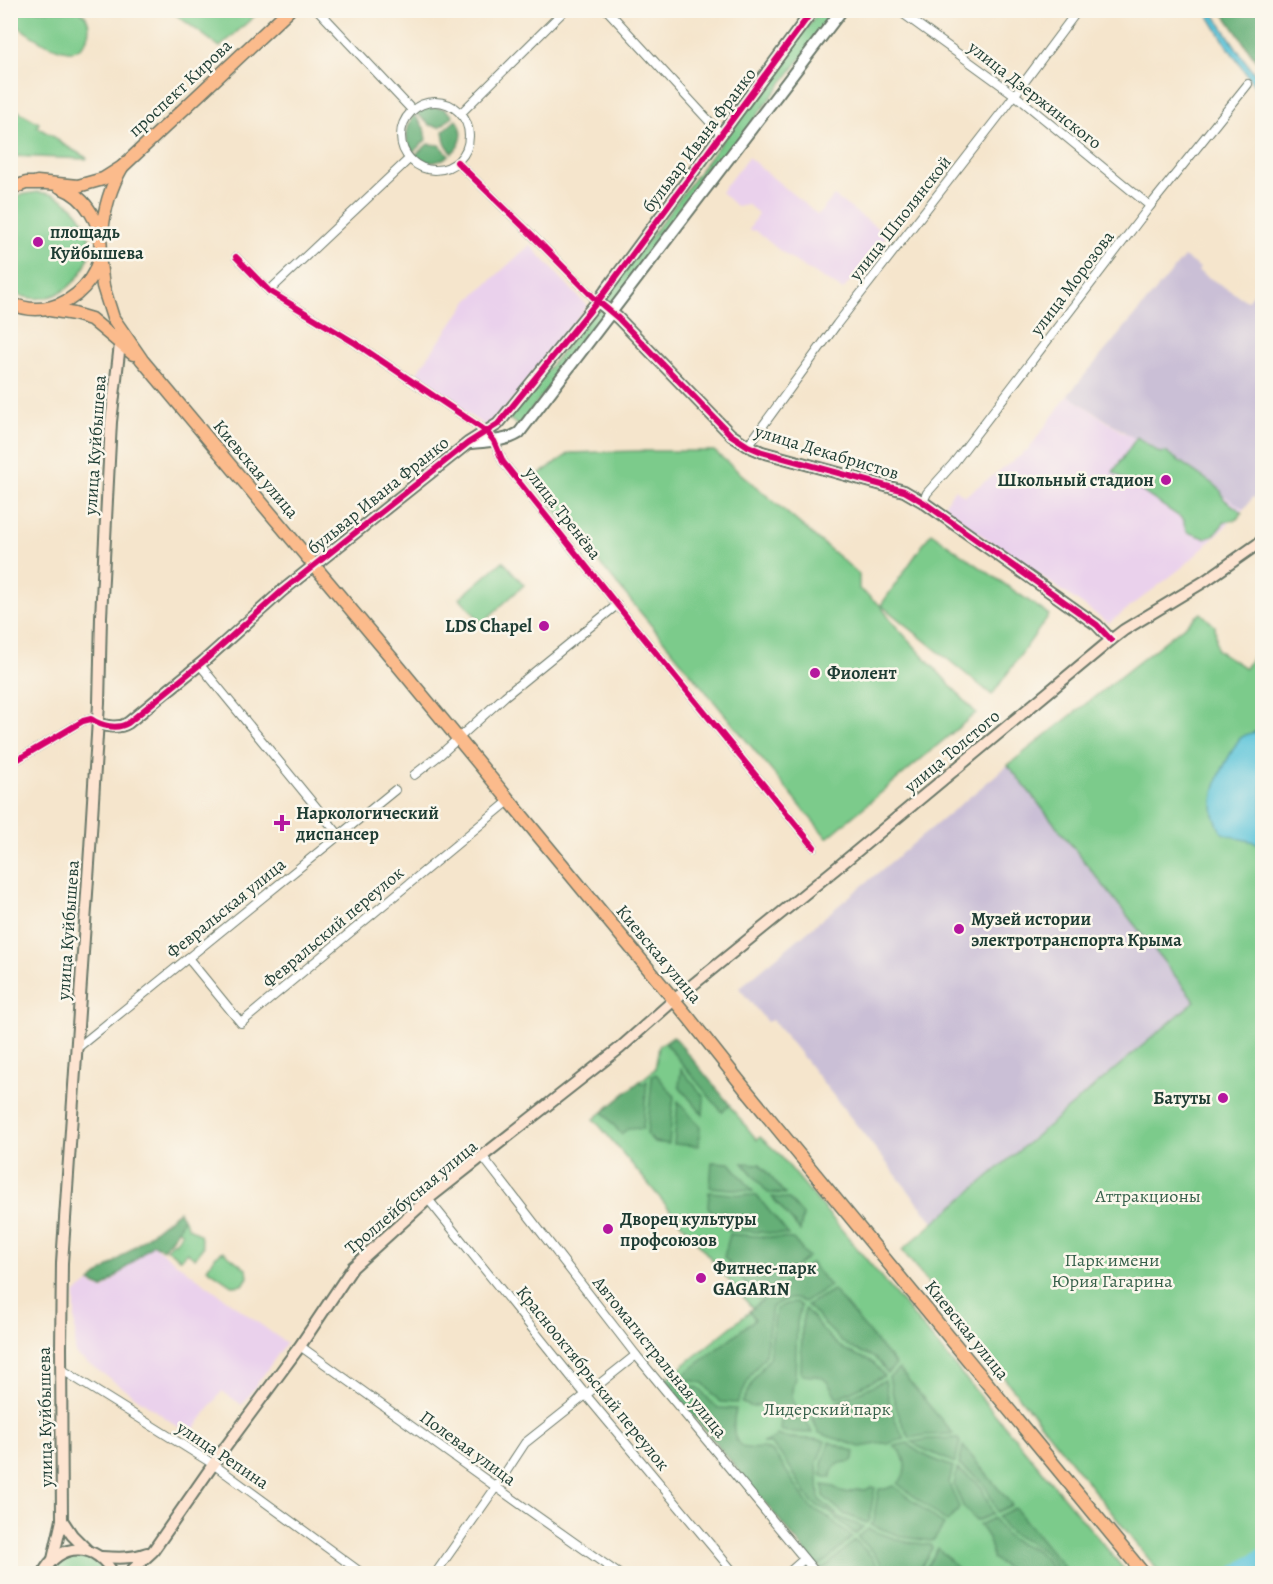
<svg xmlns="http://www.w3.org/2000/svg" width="1273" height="1584" font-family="Alegreya,serif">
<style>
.built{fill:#ead1ec}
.industrial{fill:#cabfd6}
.green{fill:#7ccb8b;stroke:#4e8460;stroke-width:1.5}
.forest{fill:#65af77;stroke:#427656;stroke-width:1.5}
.water{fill:#5dc5da;stroke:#3e8187;stroke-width:1.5}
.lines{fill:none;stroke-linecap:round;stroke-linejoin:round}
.river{stroke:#5dc5da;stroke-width:18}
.minor-casing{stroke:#6a7869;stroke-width:10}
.tertiary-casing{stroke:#6a7869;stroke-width:14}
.secondary-casing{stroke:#6a7869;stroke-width:14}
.primary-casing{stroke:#6a7869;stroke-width:15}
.minor{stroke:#fff;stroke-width:8}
.tertiary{stroke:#fff;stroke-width:10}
.secondary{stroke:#fde4d1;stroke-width:10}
.primary{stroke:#fbbb8c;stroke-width:12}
.cycleway-casing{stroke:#fbf7ec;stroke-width:10}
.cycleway{stroke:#d6006c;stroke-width:6}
.poi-dot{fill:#b5179e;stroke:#fbf7ec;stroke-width:2}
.labels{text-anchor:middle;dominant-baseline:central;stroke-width:5;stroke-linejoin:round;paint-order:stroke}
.street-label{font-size:18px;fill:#1f3d34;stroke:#fbf7ec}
.poi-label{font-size:18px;font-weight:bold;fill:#1f3d34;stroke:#fbf7ec;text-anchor:start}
.park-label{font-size:18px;fill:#36604a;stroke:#fbf7ec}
</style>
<rect width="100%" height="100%" fill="#fbf7ec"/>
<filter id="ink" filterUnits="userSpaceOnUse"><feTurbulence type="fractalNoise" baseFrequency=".0167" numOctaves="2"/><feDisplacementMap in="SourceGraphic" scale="12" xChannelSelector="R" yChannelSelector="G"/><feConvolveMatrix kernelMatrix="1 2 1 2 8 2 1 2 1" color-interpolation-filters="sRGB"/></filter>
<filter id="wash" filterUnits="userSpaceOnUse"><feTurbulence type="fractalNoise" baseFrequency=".008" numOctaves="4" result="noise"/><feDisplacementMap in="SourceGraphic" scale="24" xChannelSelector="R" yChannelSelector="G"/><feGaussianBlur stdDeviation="1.35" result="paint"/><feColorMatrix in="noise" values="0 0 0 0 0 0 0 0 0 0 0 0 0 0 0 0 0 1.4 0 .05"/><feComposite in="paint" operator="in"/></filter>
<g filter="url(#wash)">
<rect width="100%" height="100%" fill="#f5e5cc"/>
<!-- built -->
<g class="built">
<polygon points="748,157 818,215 834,196 887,235 843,290 799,264 779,250 756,231 749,230 758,213 747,204 736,206 721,192"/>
<polygon points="530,245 587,306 493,424 487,427 413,378 468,301"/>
<polygon points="1068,395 1121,431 1162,453 1244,509 1184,566 1109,623 942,508 955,489 965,496 1028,450"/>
<polygon points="152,1245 286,1343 242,1405 222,1391 190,1435 75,1354 75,1294 89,1283 103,1290"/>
</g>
<!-- industrial -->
<g class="industrial">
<polygon points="1184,257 1200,268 1198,271 1247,301 1257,288 1262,292 1262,500 1253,497 1244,509 1162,454 1161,456 1068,395"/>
<polygon points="1008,765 1195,1001 934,1223 795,1047 772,1020 767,1022 739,988"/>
</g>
<!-- green -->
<g class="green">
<path d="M 19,10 L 79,11 C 80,11 86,16 86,17 C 94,30 85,53 68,51 C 50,48 32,37 18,26 L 17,18 Z"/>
<polygon points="171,11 260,11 220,47"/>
<polygon points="819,11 837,11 610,308 602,302"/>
<polygon points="11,107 39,123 37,127 59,140 59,142 87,158 86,159 11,156"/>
<path d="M 38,192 C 44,193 51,194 56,196 C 65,200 72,206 78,213 C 114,258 59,320 11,291 L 10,200 L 20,195 Z"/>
<polygon points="599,306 606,312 519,426 508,418"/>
<polygon points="1137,437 1160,453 1166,452 1220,489 1224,499 1242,512 1237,519 1225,522 1213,536 1205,538 1187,532 1184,524 1184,520 1113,472"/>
<polygon points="637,451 714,451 859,574 859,589 880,605 892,622 976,713 827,838 531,480 570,453"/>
<polygon points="931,533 1049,615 992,695 881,605"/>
<polygon points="503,561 524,585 482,623 460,598"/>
<polygon points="1201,613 1215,626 1217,650 1245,668 1262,644 1262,1573 1160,1573 902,1250 1195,1001 1008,765"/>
<polygon points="673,1036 757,1140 760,1137 778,1153 1127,1573 825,1573 664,1381 753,1309 594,1119 655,1069 659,1046"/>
<polygon points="183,1218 188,1227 200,1235 203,1247 195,1258 187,1252 181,1259 167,1249 172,1242 175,1243 182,1233 178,1229"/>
<polygon points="223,1251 247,1270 248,1277 243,1285 233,1286 207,1268 215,1257"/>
<path d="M 81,1556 C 92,1559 99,1563 105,1573 L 52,1573 C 59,1561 68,1557 81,1556 Z"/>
</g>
<!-- forest -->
<g class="forest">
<polygon points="1222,11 1262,11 1262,69"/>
<polygon points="436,107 445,109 453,116 440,127 430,125 416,113 427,108"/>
<path d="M 414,114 L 424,128 L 426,140 L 413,152 C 402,140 407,126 414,114 Z"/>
<path d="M 456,120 C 466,131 462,144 452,153 L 445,143 L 443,131 Z"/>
<path d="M 428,144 L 440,145 L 449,155 C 441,162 433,164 422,162 L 415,155 Z"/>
<polygon points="674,1037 730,1105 722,1112 666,1044"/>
<polygon points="681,1069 704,1097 703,1115 679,1086"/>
<polygon points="656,1074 674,1096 669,1144 654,1142 647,1134 652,1077"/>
<polygon points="640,1081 643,1084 647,1081 643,1129 629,1128 621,1134 603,1112"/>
<polygon points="678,1101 700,1127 699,1146 674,1144"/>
<polygon points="712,1162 730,1163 753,1191 710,1187"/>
<polygon points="743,1163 760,1164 785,1194 768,1193"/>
<polygon points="709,1192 757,1196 789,1235 726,1229 708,1207"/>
<polygon points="772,1197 789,1199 803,1215 800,1231"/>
<polygon points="179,1211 183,1218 176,1233 163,1249 153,1244 103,1288 90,1282"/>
<polygon points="730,1234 793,1239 808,1257 758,1299 724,1257"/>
<path d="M 811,1263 L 830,1286 L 804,1302 C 792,1296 783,1300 772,1307 L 765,1356 L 752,1373 L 737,1403 L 720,1402 L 703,1383 L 674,1377 L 670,1372 L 675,1368 L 682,1376 L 755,1319 L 749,1311 Z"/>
<path d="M 833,1290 L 896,1365 L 887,1373 C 873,1349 861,1357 844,1343 C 830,1332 820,1318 807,1305 Z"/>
<path d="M 796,1303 L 801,1306 L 797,1322 L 795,1378 C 790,1390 791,1403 800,1413 L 779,1414 L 773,1407 L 767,1404 L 761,1404 L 753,1407 L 742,1403 L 756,1376 L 769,1358 L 776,1309 L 786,1304 Z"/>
<path d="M 805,1309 C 818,1322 828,1340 845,1350 C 862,1360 871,1355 884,1376 L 837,1398 C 831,1389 829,1378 816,1376 C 810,1375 807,1377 801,1374 L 802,1322 Z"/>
<path d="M 899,1369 L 953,1434 L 927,1435 L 910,1438 C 897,1416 894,1402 889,1377 Z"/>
<path d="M 666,1376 L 671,1382 L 699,1388 L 711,1402 L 718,1408 L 736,1409 C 733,1420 730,1445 747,1448 C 760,1450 762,1444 775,1454 L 810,1507 L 825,1515 L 852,1537 L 826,1561 L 817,1566 L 662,1378 Z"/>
<path d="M 885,1380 C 889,1403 893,1419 905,1439 L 892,1442 L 889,1444 L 883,1443 L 860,1447 L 819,1433 L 812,1418 L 822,1416 L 836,1403 Z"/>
<polygon points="804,1415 806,1417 806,1420 812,1433 787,1432 780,1430 781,1418 801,1417"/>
<path d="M 777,1435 C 793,1441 809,1437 825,1441 L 817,1463 L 819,1496 L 820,1500 L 841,1518 L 863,1527 L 855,1534 L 828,1511 L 812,1503 L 806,1494 L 789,1466 L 778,1451 L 770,1444 L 762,1443 L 771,1440 Z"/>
<polygon points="957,1438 960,1442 955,1463 919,1447 912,1442 928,1439"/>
<path d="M 829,1442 L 855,1452 L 853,1459 L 850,1462 C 839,1461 831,1467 831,1478 L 822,1476 L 822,1464 Z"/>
<path d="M 908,1443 C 918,1455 939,1461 953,1467 L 949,1483 L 959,1507 L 958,1510 L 947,1522 L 898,1484 C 909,1471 907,1456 894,1446 Z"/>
<path d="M 963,1446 L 1012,1505 L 997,1512 C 985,1483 985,1482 959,1465 Z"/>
<polygon points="957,1469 977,1482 982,1488 993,1514 976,1521 963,1506 954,1485"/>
<polygon points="823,1485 834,1487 841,1492 846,1493 856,1490 865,1490 872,1487 875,1488 871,1509 870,1520 867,1523 844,1514 824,1497"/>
<polygon points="894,1486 944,1525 934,1540 930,1541 903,1537 871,1525 874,1522 875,1509 879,1489 885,1489"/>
<path d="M 1015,1508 L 1069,1573 L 1057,1573 C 1045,1536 1013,1548 998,1516 Z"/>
<path d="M 994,1518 C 999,1528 1007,1537 1017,1543 C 1021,1545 1027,1546 1031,1548 C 1042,1553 1049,1562 1053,1573 L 1014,1573 L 992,1558 C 993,1545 987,1535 979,1525 Z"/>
<polygon points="868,1529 902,1541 930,1545 932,1548 918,1573 887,1573 874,1553 858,1537"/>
<polygon points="855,1540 871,1556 881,1573 823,1573 820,1569 828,1565"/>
<polygon points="938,1548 962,1573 923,1573"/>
</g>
<!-- water -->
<g class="water">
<polygon points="1206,11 1212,11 1243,58 1262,83 1262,97 1226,44"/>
<path d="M 1255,732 L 1262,732 L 1262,845 C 1250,839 1234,840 1222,832 C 1218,828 1216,821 1214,815 C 1210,791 1220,772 1231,753 C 1234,748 1237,740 1242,737 C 1245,735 1251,733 1255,732 Z"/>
</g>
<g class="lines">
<!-- river -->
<polyline class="river" points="1238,1574 1262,1558"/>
</g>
</g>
<g filter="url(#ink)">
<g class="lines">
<defs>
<g id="minor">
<polyline points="318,10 412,110"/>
<polyline points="607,10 722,135"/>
<polyline points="898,10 1015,95 1150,206"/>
<circle cx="435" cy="136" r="34"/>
<polyline points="461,113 565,10"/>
<polyline points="457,162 532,235 597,301"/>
<polyline points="236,257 269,291 355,343 486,431 494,441 503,462 617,605 814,847"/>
<polyline points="269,291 409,159"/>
<polyline points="748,446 837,324 1005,108 1078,10"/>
<polyline points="923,502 927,493 953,464 1150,206 1248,84"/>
<polyline points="200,665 339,835"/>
<polyline points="10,764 83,721 91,719 98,724"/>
<polyline points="414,775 441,754 505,696 617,605"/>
<polyline points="188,958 241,1023 509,801"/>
<polyline points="76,1049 395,790"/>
<polyline points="483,1157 636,1355 817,1574"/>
<polyline points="428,1199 585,1394 735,1574"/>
<polyline points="300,1346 496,1487 619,1574"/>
<polyline points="61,1369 213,1464 363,1574"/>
<polyline points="435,1574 496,1487 525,1443 636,1355"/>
<polyline points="787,1574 804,1559"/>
</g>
<g id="tertiary">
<polyline points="597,301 618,318 731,435 748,446 762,452 904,491 923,502 1097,625 1111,640"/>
<path d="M 471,443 C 487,441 505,442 519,433 L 842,10"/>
<path d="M 98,724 C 108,726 118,729 128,723 L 204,661 L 282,591 L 468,443 L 498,424 L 601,297 L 813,10"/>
</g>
<g id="secondary">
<polyline points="62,1520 72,1535 87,1550"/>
<path d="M 100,1557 C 117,1558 131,1559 147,1553"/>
<polyline points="53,1559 62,1520 61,1347 62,1263 90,849 99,703 101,617 111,422 120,344"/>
<path d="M 43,1574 C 58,1541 98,1542 113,1574"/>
<polyline points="128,1574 153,1551 219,1456 300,1346 353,1267 428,1199 620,1048 674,1000 839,866 1111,640 1124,630 1205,581 1262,541"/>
</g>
<g id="primary">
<polyline points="37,182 78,186 103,179 122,167 289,10"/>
<polyline points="10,189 26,183 43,183"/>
<path d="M 102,233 C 104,209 110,188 122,167"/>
<polyline points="99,256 103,286 113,318 142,360 390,656 689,1018 746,1090 1144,1574"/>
<path d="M 10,303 C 66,329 124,265 91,213 C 84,201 73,192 60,187"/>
<polyline points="50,310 74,314 91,319 133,354"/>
</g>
</defs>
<!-- minor casing -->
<use href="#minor" class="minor-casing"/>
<!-- tertiary casing -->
<use href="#tertiary" class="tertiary-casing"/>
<!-- secondary casing -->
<use href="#secondary" class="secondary-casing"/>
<!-- primary casing -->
<use href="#primary" class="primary-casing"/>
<!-- minor -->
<use href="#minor" class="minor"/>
<!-- tertiary -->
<use href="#tertiary" class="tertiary"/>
<!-- secondary -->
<use href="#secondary" class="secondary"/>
<!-- primary -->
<use href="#primary" class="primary"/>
<defs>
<g id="cycleway">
<polyline points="457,162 532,235 593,297 618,318 731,435 748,446 762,452 904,491 923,502 1097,625 1111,640"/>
<polyline points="236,257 269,291 355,343 486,431 494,441 503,462 617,605 814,847"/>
<path d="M 10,764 L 83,721 L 91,719 C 101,726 117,730 128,723 L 204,661 L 282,591 L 468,443 L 498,424 L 601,297 L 813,10"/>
</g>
</defs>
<!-- cycleway casing -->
<use href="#cycleway" class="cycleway-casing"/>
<!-- cycleway -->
<use href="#cycleway" class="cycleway"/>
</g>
</g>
<!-- markers -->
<g class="poi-dot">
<circle cx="38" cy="242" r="6"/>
<circle cx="1166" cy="480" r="6"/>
<circle cx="544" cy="626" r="6"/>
<circle cx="815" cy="673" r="6"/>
<path d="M279 814h6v6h6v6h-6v6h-6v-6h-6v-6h6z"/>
<circle cx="959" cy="929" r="6"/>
<circle cx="1223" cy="1098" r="6"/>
<circle cx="608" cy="1229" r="6"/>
<circle cx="701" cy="1278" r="6"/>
</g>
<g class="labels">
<!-- street labels -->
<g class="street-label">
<text transform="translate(180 88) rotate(-43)">проспект Кирова</text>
<text transform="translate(1035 95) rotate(38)">улица Дзержинского</text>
<text transform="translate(699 140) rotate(-53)">бульвар Ивана Франко</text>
<text transform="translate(900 218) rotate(-52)">улица Шполянской</text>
<text transform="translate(1072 283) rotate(-53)">улица Морозова</text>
<text transform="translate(95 445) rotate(-86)">улица Куйбышева</text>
<text transform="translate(827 452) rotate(17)">улица Декабристов</text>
<text transform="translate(256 469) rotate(50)">Киевская улица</text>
<text transform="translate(378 495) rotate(-39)">бульвар Ивана Франко</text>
<text transform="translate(563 513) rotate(52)">улица Тренёва</text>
<text transform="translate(952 751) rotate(-40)">улица Толстого</text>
<text transform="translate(226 908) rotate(-39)">Февральская улица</text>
<text transform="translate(333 927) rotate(-40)">Февральский переулок</text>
<text transform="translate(68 930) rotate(-86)">улица Куйбышева</text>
<text transform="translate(659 954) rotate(50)">Киевская улица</text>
<text transform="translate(411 1197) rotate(-40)">Троллейбусная улица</text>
<text transform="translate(967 1330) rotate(51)">Киевская улица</text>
<text transform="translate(660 1357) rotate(51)">Автомагистральная улица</text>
<text transform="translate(593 1378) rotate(51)">Краснооктябрьский переулок</text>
<text transform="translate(45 1417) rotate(-91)">улица Куйбышева</text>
<text transform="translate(468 1448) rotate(36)">Полевая улица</text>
<text transform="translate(223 1455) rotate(34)">улица Репина</text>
</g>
<!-- poi labels -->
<g class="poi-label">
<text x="50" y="232">площадь<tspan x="50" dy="21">Куйбышева</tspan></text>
<text x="1154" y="480" text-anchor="end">Школьный стадион</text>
<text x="532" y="626" text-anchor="end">LDS Chapel</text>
<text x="827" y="673">Фиолент</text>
<text x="296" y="813">Наркологический<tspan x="296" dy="21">диспансер</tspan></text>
<text x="971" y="919">Музей истории<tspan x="971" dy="21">электротранспорта Крыма</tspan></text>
<text x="1211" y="1098" text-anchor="end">Батуты</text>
<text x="620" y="1219">Дворец культуры<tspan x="620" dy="21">профсоюзов</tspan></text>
<text x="713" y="1268">Фитнес-парк<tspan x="713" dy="21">GAGAR1N</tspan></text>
</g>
<!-- park labels -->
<g class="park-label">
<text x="1148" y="1196">Аттракционы</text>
<text x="1112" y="1260">Парк имени<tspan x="1112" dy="21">Юрия Гагарина</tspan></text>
<text x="827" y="1409">Лидерский парк</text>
</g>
</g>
<!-- margin -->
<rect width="1273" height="1584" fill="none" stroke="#fbf7ec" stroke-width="36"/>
</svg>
